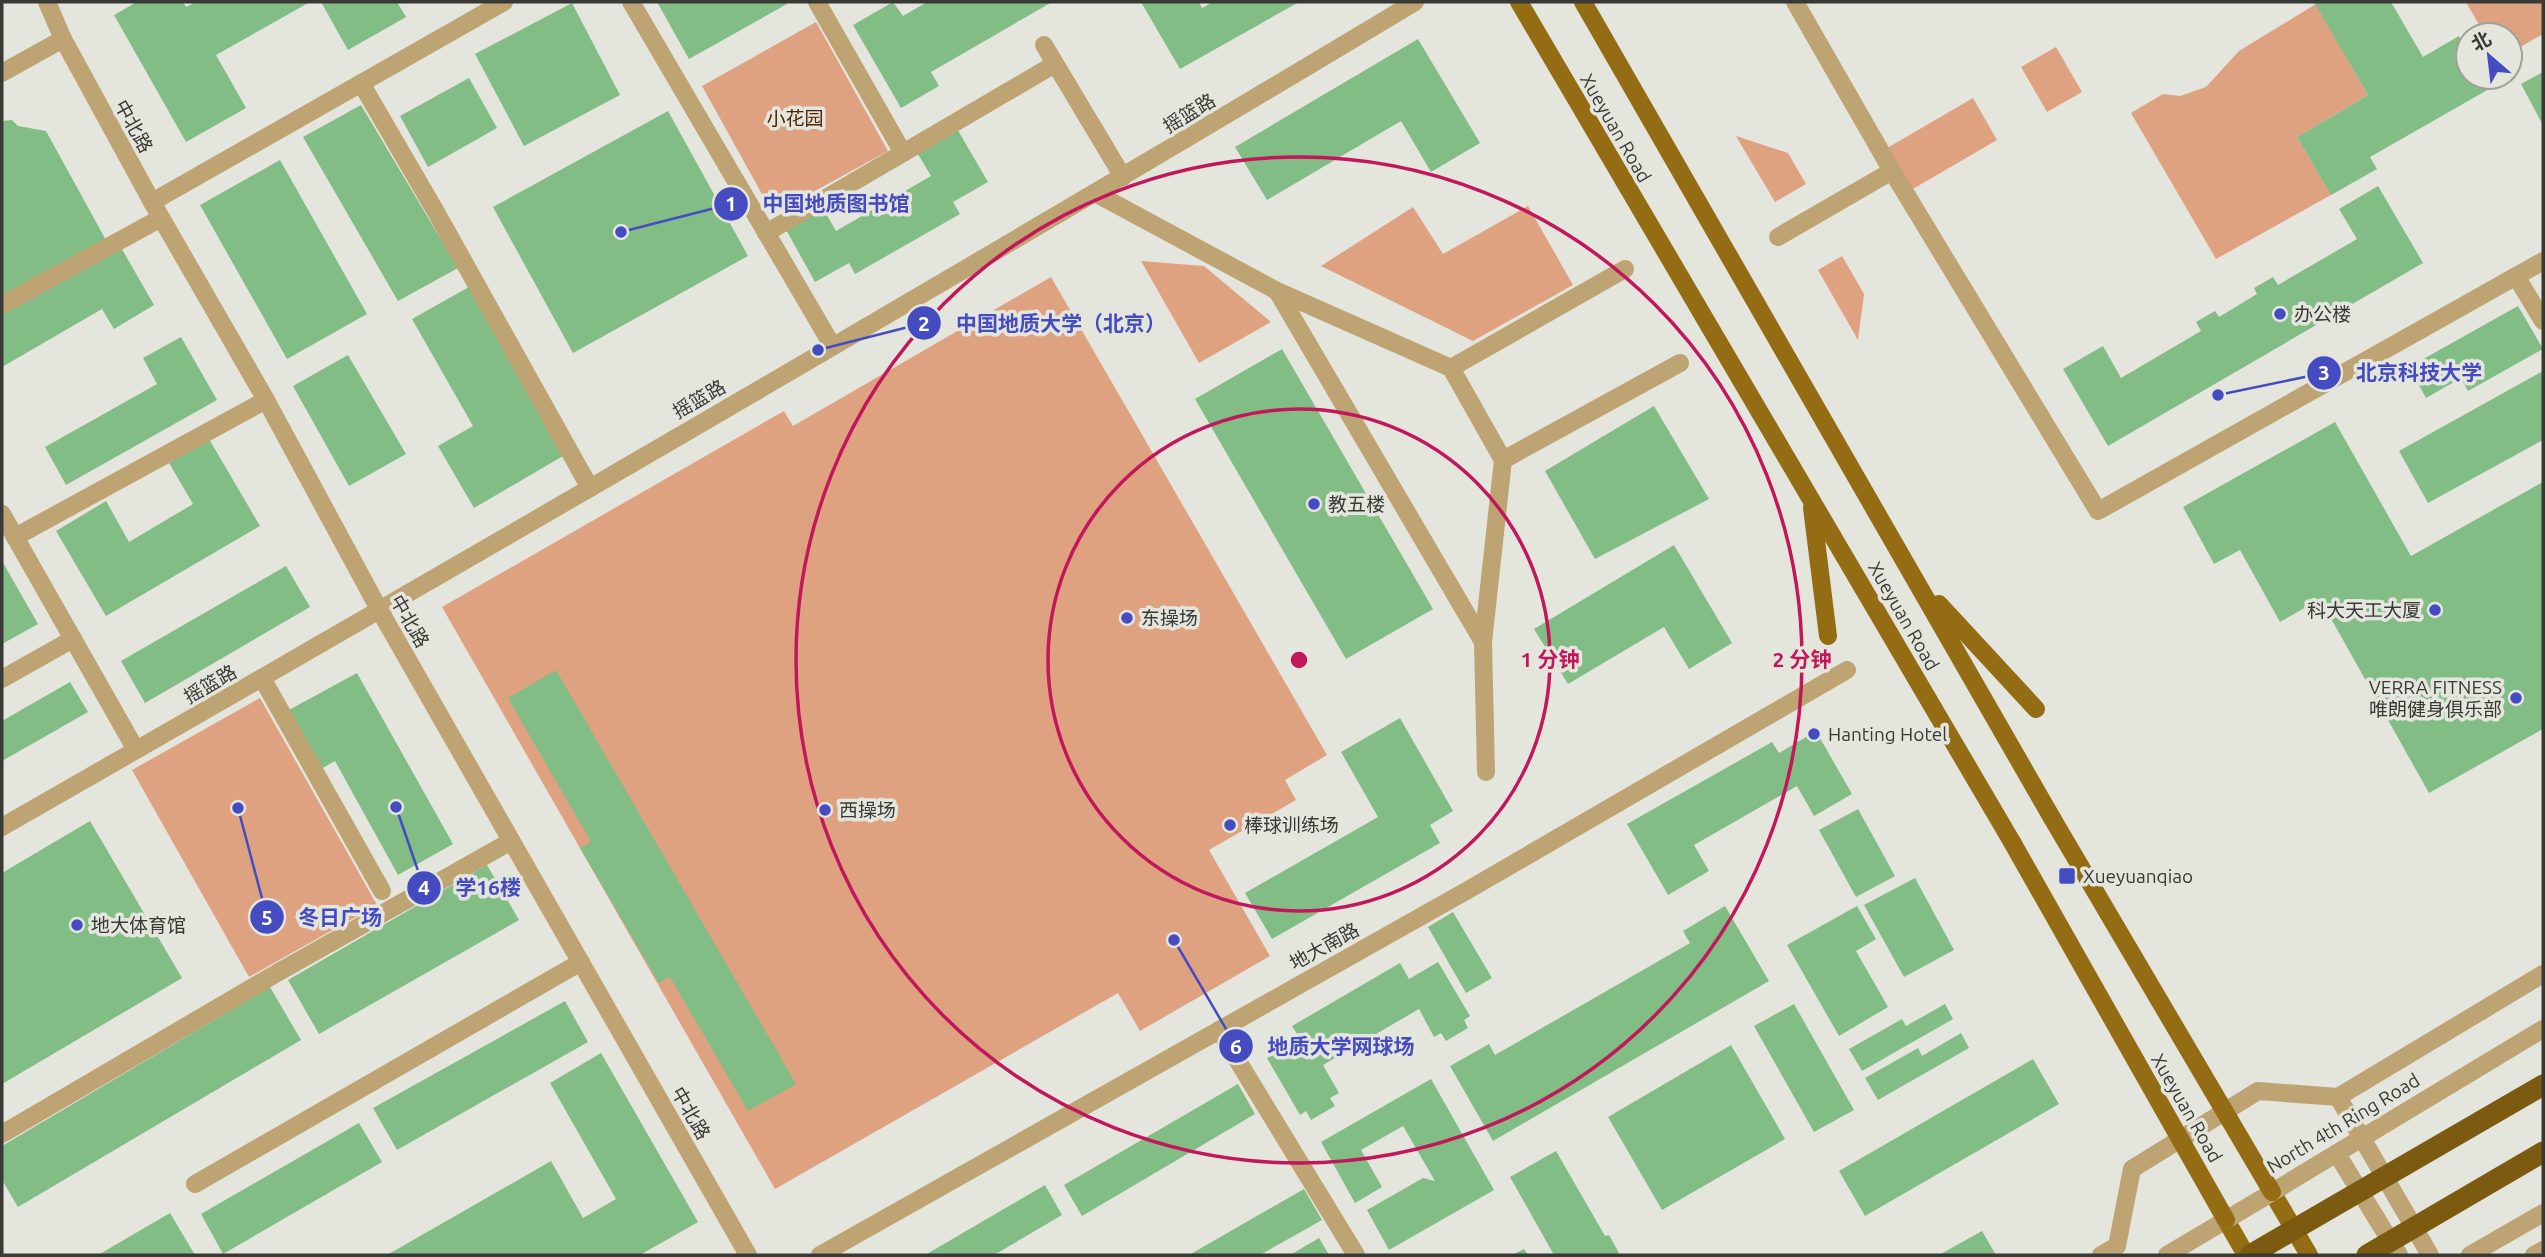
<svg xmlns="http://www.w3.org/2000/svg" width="2545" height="1257" font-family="Ubuntu,'Noto Sans SC',sans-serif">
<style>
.green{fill:#dfa281}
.building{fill:#82bd86}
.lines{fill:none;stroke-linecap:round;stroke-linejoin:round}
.minor{stroke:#bea373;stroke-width:18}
.major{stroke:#936c14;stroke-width:18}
.minor-bridge{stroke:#bea373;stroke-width:18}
.major-bridge{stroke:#936c14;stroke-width:18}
.highway-bridge{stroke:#7c5b10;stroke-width:21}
.ring{fill:none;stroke:#c2185b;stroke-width:3.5}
.poi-dot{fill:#454cc1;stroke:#e4e5dd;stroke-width:2.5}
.labels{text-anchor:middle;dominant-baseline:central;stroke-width:7;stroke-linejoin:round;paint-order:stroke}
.street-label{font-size:19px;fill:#393a36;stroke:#e4e5dd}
.park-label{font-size:19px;fill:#4e2203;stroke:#e4e5dd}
.poi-label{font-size:19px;fill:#393a36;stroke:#e4e5dd;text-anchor:start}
.centre{fill:#c2185b;stroke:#e4e5dd;stroke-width:3.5}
.ring-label{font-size:21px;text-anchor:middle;font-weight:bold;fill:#c2185b;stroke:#e4e5dd;stroke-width:7;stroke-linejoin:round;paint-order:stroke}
.leader{fill:none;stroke:#454cc1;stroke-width:2.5}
.callout-dot{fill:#454cc1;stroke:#e4e5dd;stroke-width:2.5}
.mark-label{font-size:21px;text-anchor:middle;font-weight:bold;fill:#fff}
.callout-label{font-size:21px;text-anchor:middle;font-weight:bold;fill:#454cc1;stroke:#e4e5dd;stroke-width:7;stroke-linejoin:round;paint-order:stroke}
</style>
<rect width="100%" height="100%" fill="#e4e5dd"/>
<!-- green -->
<g class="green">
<polygon points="2466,2 2543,2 2543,34 2510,53 2510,35 2485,35"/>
<polygon points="2316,4 2368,95 2297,137 2331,195 2216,259 2131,113 2163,94 2180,96 2206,87 2239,51"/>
<polygon points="816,22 888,151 773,214 702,86"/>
<polygon points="2056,47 2082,92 2047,112 2021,67"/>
<polygon points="1973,98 1997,140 1906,193 1882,151"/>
<polygon points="1736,136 1788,153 1806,184 1775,202"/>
<polygon points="1528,206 1573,285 1473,341 1321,266 1413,207 1443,254"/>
<polygon points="1842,256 1864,294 1858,340 1818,270"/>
<polygon points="1141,261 1204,266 1271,322 1199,363"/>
<polygon points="1051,277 1327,755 1285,780 1296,800 1209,850 1270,956 1140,1031 1118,993 775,1189 442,607 784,411 793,426"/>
<polygon points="260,698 377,905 249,977 132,770"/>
</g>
<!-- building -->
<g class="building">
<polygon points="137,2 183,2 186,7 196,2 310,2 216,55 246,108 186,142 114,15"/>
<polygon points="321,2 397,2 406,17 348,50"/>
<polygon points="657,2 786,2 787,4 689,59"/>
<polygon points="893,2 903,16 927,2 1052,2 931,72 939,86 901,108 853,25"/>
<polygon points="1141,2 1199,2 1202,8 1213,2 1299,2 1180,69"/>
<polygon points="2314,2 2391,2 2423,57 2459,36 2468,53 2468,77 2482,77 2489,89 2370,157 2377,169 2331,195 2297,137 2368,95"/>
<polygon points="572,3 620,95 524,146 475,54"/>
<polygon points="1418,39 1480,143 1431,172 1401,121 1267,200 1235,147"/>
<polygon points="2543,72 2543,125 2521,84"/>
<polygon points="469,78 497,128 428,167 400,116"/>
<polygon points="361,105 458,268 398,301 303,137"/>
<polygon points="668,111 748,256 573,353 493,207"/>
<polygon points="12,120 18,126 46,131 107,242 2,299 2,121"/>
<polygon points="956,127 988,182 953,202 960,214 855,274 849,263 815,282 784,226 821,205 836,231 931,176 915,149"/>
<polygon points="280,160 367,314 287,359 200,205"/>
<polygon points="2378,186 2423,263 2108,446 2063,369 2103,346 2121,378 2201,331 2196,322 2215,311 2219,317 2257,294 2254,288 2273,277 2278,285 2357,239 2339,209"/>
<polygon points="119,244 154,305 114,329 102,309 2,367 2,312"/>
<polygon points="469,287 563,456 474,508 438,446 473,426 412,319"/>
<polygon points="2518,306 2543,349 2468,391 2461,378 2426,398 2409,367"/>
<polygon points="181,337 217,400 66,485 45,447 157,384 143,358"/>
<polygon points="1282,349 1433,609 1346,659 1195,399"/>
<polygon points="348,355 406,454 349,486 293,386"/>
<polygon points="2543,371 2543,440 2428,503 2399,451"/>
<polygon points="1654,406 1709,499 1595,559 1545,471"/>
<polygon points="2335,422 2411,556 2543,482 2543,729 2429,793 2320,599 2280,622 2240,550 2214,564 2183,507"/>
<polygon points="209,439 260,526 106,616 56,531 106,501 129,542 193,504 169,463"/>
<polygon points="1674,545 1732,643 1689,669 1664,627 1568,684 1534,629"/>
<polygon points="2,561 38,624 2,644"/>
<polygon points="286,566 310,607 145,703 121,661"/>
<polygon points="556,670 796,1084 748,1111 670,977 659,983 580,848 591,842 508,698"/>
<polygon points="357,673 453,844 398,875 335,761 319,770 287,711"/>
<polygon points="70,682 88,712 2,761 2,721"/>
<polygon points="1400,718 1453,811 1430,825 1440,843 1272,939 1245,893 1378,817 1341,752"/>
<polygon points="1816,731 1852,794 1814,816 1797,786 1694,845 1709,871 1668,895 1627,824 1772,742 1779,753"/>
<polygon points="1858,809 1895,876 1856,897 1819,830"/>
<polygon points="90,821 182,978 2,1084 2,873"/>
<polygon points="487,865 519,920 319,1034 288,980"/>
<polygon points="1915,878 1954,950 1904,977 1864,905"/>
<polygon points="1725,906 1769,981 1493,1141 1450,1066 1489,1044 1495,1055 1690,943 1683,931"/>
<polygon points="1857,906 1876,939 1856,951 1888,1007 1839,1036 1787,945"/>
<polygon points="1453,912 1492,978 1466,993 1428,927"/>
<polygon points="1438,962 1470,1016 1464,1020 1468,1028 1446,1041 1441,1033 1434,1037 1419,1009 1323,1065 1339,1093 1330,1098 1335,1106 1311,1120 1306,1111 1300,1115 1267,1058 1300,1039 1292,1026 1400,963 1409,979"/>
<polygon points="270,987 301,1040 18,1207 2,1180 2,1146"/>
<polygon points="565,1001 588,1042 397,1150 373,1108"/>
<polygon points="1794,1004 1854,1110 1814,1132 1754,1026"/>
<polygon points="1945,1004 1953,1019 1862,1071 1849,1049 1902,1019 1906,1026"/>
<polygon points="1961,1033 1969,1048 1878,1100 1865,1078 1918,1048 1922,1056"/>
<polygon points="1731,1045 1785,1139 1662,1210 1608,1117"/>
<polygon points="601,1053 698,1222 640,1255 387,1255 551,1161 583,1218 616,1199 550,1083"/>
<polygon points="2033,1059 2059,1104 1865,1216 1839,1171"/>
<polygon points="1431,1079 1494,1190 1389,1250 1367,1210 1423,1178 1435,1181 1403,1126 1361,1150 1382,1187 1355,1203 1321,1142"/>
<polygon points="1238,1084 1255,1114 1082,1216 1064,1185"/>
<polygon points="359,1123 382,1162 223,1254 201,1214"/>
<polygon points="1556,1151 1605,1236 1609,1235 1619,1253 1614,1255 1554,1255 1510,1177"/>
<polygon points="1045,1185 1062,1215 994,1255 925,1255"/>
<polygon points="1304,1189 1322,1220 1260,1255 1189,1255"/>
<polygon points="170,1213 195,1255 98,1255"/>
<polygon points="1982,1231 1996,1255 1939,1255"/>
<polygon points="1319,1238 1329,1255 1290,1255"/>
<polygon points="1524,1249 1528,1255 1512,1255"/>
</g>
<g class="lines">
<!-- minor -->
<g class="minor">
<polyline points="47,2 63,39 152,202 266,400 380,611 748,1255"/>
<polyline points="631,2 832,345"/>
<polyline points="817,2 903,153 1055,64"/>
<polyline points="1795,2 1892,171 2098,511 2543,261"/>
<polyline points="1044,45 1123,177"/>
<polyline points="2,73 63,39"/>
<polyline points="361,83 436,212 590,488"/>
<polyline points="1095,193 1277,291 1451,368 1503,460 1483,642 1486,772"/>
<polyline points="152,202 504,2"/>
<polyline points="766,233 903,153"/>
<polyline points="1778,237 1892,171"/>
<polyline points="2516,276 2543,321"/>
<polyline points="1277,291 1483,642"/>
<polyline points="2,305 161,218"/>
<polyline points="1451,368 1625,269"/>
<polyline points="1503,460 1680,363"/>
<polyline points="2,514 136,750"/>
<polyline points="15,537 266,400"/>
<polyline points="262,678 382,891"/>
<polyline points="2,679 73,639"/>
<path d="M 2,827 C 475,556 947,283 1415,2"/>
<polyline points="1219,1030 1356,1255"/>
<polyline points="2338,1097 2430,1255"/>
<polyline points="2,1134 277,973 511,841"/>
<polyline points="2337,1154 2399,1255"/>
<polyline points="195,1184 581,962"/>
<polyline points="820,1255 1468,890 1847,670"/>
<polyline points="2101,1255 2117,1246 2132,1169 2258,1091 2338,1097 2543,974"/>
<polyline points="2167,1255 2226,1220"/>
<polyline points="2470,1255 2543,1213"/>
<polyline points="2534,1255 2543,1250"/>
</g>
<!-- major -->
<g class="major">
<polyline points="1519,2 2012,842"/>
<polyline points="1583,2 2052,818"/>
<polyline points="1812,508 1828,636"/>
<polyline points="1939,604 2036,709"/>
<polyline points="2272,1192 2309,1255"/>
<polyline points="2226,1220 2246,1255"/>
</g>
<!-- minor-bridge -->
<polyline class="minor-bridge" points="2226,1220 2543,1029"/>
<!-- major-bridge -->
<g class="major-bridge">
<polyline points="2052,818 2272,1192"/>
<polyline points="2012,842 2226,1220"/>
</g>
<!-- highway-bridge -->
<g class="highway-bridge">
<polyline points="2250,1255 2543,1085"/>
<polyline points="2367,1255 2543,1152"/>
</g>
</g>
<!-- distance rings -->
<g class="ring">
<circle cx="1299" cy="660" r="251"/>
<circle cx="1299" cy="660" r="503"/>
</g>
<!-- markers -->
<g class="poi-dot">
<circle cx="2280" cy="314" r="7"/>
<circle cx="1314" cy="504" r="7"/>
<circle cx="2435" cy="610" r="7"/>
<circle cx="1127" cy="618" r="7"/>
<circle cx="2516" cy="698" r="7"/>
<circle cx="1814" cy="734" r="7"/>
<circle cx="825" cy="810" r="7"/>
<circle cx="1230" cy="825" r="7"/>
<rect x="2058" y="867" width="18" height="18" rx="3.5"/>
<circle cx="77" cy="925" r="7"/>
</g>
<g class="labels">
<!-- street labels -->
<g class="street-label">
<text transform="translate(1189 113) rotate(-31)">摇篮路</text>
<text transform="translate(134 126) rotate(61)">中北路</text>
<text transform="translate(1616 128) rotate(60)">Xueyuan Road</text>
<text transform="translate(699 399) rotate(-30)">摇篮路</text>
<text transform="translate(1904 616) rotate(60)">Xueyuan Road</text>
<text transform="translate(410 621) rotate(60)">中北路</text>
<text transform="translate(210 684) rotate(-30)">摇篮路</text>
<text transform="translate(1324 946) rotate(-29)">地大南路</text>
<text transform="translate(2187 1108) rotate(60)">Xueyuan Road</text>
<text transform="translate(691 1113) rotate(60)">中北路</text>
<text transform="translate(2343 1123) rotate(-31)">North 4th Ring Road</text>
</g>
<!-- park labels -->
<g class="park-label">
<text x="795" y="118">小花园</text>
</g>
<!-- poi labels -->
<g class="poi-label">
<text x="2294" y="314">办公楼</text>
<text x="1328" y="504">教五楼</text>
<text x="2421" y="610" text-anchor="end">科大天工大厦</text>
<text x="1141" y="618">东操场</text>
<text x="2502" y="687" text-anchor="end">VERRA FITNESS<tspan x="2502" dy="22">唯朗健身俱乐部</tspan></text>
<text x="1828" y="734">Hanting Hotel</text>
<text x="839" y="810">西操场</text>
<text x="1244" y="825">棒球训练场</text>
<text x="2083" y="876">Xueyuanqiao</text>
<text x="91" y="925">地大体育馆</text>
</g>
</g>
<circle cx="1299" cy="660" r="10" class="centre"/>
<g class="ring-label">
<text x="1550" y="667">1 分钟</text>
<text x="1802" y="667">2 分钟</text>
</g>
<!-- callouts -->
<path class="leader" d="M621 232L731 204M818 350L924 323M2218 395L2324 373M396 807L424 888M238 808L267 917M1174 940L1236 1046"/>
<g class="callout-dot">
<circle cx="621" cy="232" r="7"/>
<circle cx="818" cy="350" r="7"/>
<circle cx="2218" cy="395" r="7"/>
<circle cx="396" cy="807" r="7"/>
<circle cx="238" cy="808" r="7"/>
<circle cx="1174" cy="940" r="7"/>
<circle cx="731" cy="204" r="18"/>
<circle cx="924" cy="323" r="18"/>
<circle cx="2324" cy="373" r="18"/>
<circle cx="424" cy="888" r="18"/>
<circle cx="267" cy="917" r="18"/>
<circle cx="1236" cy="1046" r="18"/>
</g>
<g class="mark-label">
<text x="731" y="211">1</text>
<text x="924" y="331">2</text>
<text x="2324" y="380">3</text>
<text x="424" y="895">4</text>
<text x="267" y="925">5</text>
<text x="1236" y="1054">6</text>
</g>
<g class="callout-label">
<text x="836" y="211">中国地质图书馆</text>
<text x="1061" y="331">中国地质大学（北京）</text>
<text x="2419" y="380">北京科技大学</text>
<text x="488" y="895">学16楼</text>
<text x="340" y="925">冬日广场</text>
<text x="1341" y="1054">地质大学网球场</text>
</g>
<!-- border -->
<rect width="2545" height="1257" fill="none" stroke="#393a36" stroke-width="7"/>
<!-- north arrow -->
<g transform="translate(2489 56) rotate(332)"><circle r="33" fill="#e4e5dd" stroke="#a0a19a" stroke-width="2"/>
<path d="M0-5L12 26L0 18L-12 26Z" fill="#454cc1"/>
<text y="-10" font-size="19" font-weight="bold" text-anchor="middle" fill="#393a36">北</text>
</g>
</svg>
